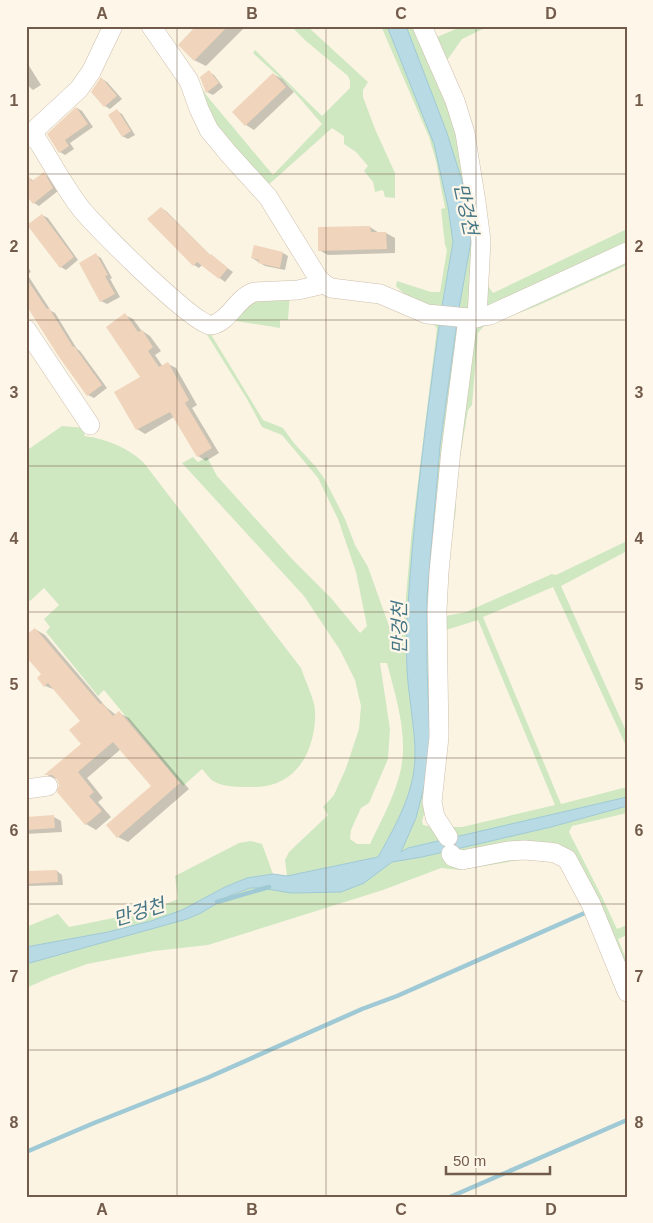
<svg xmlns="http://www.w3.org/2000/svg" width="653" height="1223" font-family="Helvetica,'Noto Sans KR',sans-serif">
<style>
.green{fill:#cfe8c2;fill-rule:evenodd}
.water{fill:#b8dae4;stroke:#9fc9d5}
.shadow{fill:#0003}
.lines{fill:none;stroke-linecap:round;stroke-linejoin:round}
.stream{stroke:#9fc9d5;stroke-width:4.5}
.building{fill:#f0d4bb}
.minor-casing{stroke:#cebead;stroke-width:20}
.minor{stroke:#fff;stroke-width:19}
.grid{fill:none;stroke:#725b4a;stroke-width:1;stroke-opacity:0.55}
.labels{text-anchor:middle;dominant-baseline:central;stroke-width:4.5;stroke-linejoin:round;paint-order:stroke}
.water-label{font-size:19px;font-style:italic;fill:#457585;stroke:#fef7e9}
.neatline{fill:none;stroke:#725b4a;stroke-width:2}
.grid-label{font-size:16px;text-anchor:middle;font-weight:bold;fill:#725b4a}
</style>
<rect width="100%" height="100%" fill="#fbf4e3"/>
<!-- green -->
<g class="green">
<polygon points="291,26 307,26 368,82 363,90 363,97 375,129 395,173 395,198 385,197 383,190 375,192 373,182 364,171 368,166 356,152 344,144 344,136 332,128 266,187 218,133 198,82 207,96 273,175 322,124 289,86 253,53 255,50 322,116 350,88 350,81 348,76 306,41"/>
<polygon points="381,26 387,26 434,144 448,207 453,242 441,312 404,294 396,286 397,281 431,292 440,292 447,250 445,245 441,209 445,208 436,161 429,137"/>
<polygon points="406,26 420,26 439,67 474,202 474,306 458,314 471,241 462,181 447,133"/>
<polygon points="463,26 489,26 462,39 443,66 437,37"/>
<polygon points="627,229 627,246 487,308 486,283 493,293"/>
<path d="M 627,253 L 627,265 L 537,306 L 483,327 L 478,333 L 472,405 L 468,410 L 455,487 L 456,510 L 450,546 L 446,616 L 466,612 L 552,574 L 556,575 L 627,541 L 627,551 L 561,586 L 627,733 L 627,748 L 553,587 L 483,617 L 561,804 L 627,787 L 627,797 L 451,839 L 437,812 L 440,620 L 470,326 ZM 478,620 L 555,805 L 462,827 L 450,827 L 440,807 L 446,630 Z"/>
<path d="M 290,293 L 288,320 L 280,320 L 280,328 L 230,320 L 213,332 L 212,336 L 263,420 L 283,428 L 294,443 L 316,467 L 324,478 L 345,519 L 355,545 L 368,567 L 389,626 L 403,632 L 411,539 L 437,328 L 433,324 L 440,320 C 426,419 413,519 407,620 C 406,646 406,673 410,699 C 413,728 419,757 411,785 C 405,809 390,836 378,857 L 287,876 L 285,860 L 289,852 L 328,815 L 323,807 L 334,795 L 346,768 L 359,729 L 361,706 L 355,680 L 340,650 L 304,596 L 182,463 L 193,457 L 198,462 L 207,457 L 217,476 L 292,559 L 331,598 L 360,633 L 367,626 L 356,572 L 338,519 L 318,478 L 282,435 L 262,427 L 247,399 L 206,333 L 245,300 ZM 380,663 L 387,663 C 396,698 409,737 400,773 C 394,797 381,821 370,844 L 357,844 L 350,839 L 351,830 L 361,808 L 369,803 L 388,759 L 390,729 Z"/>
<polygon points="457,322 460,322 425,811 422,821 423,825 433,827 444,841 408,848 400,853 416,818 426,779 430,741 427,668 427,596 440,446"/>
<path d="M 62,426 L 86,428 L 84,436 C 107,439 127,447 144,463 L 301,668 C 305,680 311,692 314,704 C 316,712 315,722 314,730 C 308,765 287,789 249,787 C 239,787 225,787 215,782 C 210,780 206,773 202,769 L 183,786 L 104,690 L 98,696 L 46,632 L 50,627 L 44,619 L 59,605 L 44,588 L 30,601 L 26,597 L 26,451 Z"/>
<polygon points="627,806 627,813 572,826 569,832 602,897 617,929 627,925 627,935 618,939 627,961 627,989 567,854 481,854 455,849 551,827"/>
<polygon points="251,841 262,844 273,874 247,878 225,887 182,910 151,921 108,932 26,947 26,927 58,914 69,927 148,911 178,899 175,876 239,843"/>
<polygon points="447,851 532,858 460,870 441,868 383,890 208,945 154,951 87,964 51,977 26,988 26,964 187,919 201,913 229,896 250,888 262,888 302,893 341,892 392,862"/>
</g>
<!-- water -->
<g class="water">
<polygon points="387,26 406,26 447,133 462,181 467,206 471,241 458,314 441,312 453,242 448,207 434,144"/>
<path d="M 440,320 L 457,322 L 440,446 L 427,596 L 427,668 L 430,741 L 426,779 L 416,818 L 401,852 L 408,848 L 627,797 L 627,806 L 551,827 L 422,857 L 392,862 L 364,883 L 341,892 L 291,893 L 262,888 L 250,888 L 229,896 L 201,913 L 187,919 L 26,964 L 26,947 L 108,932 L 151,921 L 182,910 L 225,887 L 247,878 L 273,874 L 287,876 L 378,857 C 390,836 405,809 411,785 C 419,756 413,728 410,699 C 406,673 406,646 407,620 C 413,519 426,419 440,320 Z"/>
</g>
<!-- shadow -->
<g class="shadow">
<polygon points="198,26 246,26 206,66 194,60"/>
<polygon points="26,61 41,85 33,90 26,84"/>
<polygon points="209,72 214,75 223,87 213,95 207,92 201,78"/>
<polygon points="273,74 282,79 294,92 254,130 246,125"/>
<polygon points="102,79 107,82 122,99 110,109 105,106 92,92"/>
<polygon points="77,108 82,111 93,127 70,143 74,149 65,155 60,152"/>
<polygon points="117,111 122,114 135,135 128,139 122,136"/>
<polygon points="44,174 49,177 58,191 39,206 34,203 28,177 34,181"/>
<polygon points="161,208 166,211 212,257 233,272 225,282 202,265 199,268 194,265"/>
<polygon points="42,215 48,218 78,260 66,270 61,267"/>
<polygon points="370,227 379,233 386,233 395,238 395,253 328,255 319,250"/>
<polygon points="283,253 288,256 285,270 265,266 252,258"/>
<polygon points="96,255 101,258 112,278 110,279 120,297 107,304 101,301"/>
<polygon points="26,264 31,272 27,274 51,311 55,313 77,349 80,351 107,388 94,398 88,395 26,303"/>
<polygon points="125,315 133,319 141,330 150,336 161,351 155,355 163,367 168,364 176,368 197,405 192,408 219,453 206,461 198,456 174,417 145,434 137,429 142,377"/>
<polygon points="35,629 45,635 106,707 116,715 119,713 129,718 189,789 128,842 118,837 153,786 121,749 87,778 103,798 98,802 111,817 96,830 86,824 59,780 47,775 82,744 82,721 56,690 45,686"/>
<polygon points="54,817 61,821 62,832 26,834 26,818"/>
<polygon points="57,871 62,875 63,885 26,886 26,873"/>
</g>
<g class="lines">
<!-- stream -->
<g class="stream">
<polyline points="217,902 269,887"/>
<polyline points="26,1152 94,1123 207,1078 362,1009 397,996 587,912"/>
<polyline points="450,1197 627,1120"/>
</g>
</g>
<!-- building -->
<g class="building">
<polygon points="196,26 228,26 194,61 178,45"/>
<polygon points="209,70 219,83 206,93 200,77"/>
<polygon points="273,73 286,87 245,126 232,112"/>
<polygon points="101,77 117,96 104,107 91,92"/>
<polygon points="76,107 88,124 65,140 69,146 59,153 47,134"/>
<polygon points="117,109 131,131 122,137 108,115"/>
<polygon points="44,172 53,188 33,204 26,195 26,173 32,181"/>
<polygon points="161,207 210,255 211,254 228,268 219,279 197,262 193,266 147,219"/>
<polygon points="42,214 74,257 60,268 27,225"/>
<polygon points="370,226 371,232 386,232 387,249 318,251 318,227"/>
<polygon points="254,245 283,252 280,268 258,263 259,260 251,258"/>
<polygon points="96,253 108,275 105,276 115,294 100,302 79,263"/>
<polygon points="26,278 47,309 49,308 73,347 74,346 102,385 87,396 59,357 26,305"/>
<polygon points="125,313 138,332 142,330 153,347 148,351 159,367 168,362 189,400 185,403 212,448 197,457 170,412 136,430 114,392 140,377 106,327"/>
<polygon points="35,628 100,704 102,703 113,716 119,711 180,783 117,838 106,825 151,786 113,742 78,772 94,792 89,796 102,811 85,825 57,792 59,785 57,779 52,775 44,775 81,744 69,730 80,721 48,683 44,687 37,678 41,674 26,657 26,635"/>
<polygon points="54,815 55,828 26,830 26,817"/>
<polygon points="57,870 58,882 26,884 26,871"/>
</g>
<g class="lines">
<defs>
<g id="minor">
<polyline points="151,26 189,81 199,109 209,130 228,153 268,197 318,278 324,284 331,288 380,294 427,314 468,318 490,315 627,252"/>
<polyline points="422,26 455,101 465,133 476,202 481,241 477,318"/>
<path d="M 32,132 C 48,156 62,183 79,206 C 92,224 193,324 210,325 C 227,325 237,297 254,292 L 298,290 L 324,284"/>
<polyline points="26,138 79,89 91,72 113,26"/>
<polyline points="26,329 90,425"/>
<polyline points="26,789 48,786"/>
<polyline points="448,837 435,817 432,802 439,737 437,610 439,572 451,450 468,318"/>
<polyline points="451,854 453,857 462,860 508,851 524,850 548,852 555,853 567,859 591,904 627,992"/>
</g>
</defs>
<!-- minor casing -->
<use href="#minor" class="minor-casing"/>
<!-- minor -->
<use href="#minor" class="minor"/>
</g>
<!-- grid -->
<path class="grid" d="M 177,26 L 177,1197M 326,26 L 326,1197M 476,26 L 476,1197M 26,174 L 627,174M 26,320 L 627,320M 26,466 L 627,466M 26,612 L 627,612M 26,758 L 627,758M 26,904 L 627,904M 26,1050 L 627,1050"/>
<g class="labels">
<!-- water labels -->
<g class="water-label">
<text transform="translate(466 209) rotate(78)">만겅천</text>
<text transform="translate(399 628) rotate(-90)">만겅천</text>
<text transform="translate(139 912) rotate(-17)">만겅천</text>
</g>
</g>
<!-- border -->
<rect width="653" height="1223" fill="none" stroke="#fef7e9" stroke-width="55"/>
<!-- scale -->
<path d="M446 1166v8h104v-8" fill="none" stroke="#725b4a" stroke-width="2.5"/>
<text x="453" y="1166" font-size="15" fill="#725b4a" stroke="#fef7e9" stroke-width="4" paint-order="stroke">50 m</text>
<rect x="28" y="28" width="598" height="1168" class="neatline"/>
<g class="grid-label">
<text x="102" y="19">A</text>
<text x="252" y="19">B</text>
<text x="401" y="19">C</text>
<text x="551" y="19">D</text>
<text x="14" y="106">1</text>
<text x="639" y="106">1</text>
<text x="14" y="252">2</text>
<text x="639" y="252">2</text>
<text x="14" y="398">3</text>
<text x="639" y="398">3</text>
<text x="14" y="544">4</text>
<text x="639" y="544">4</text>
<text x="14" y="690">5</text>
<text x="639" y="690">5</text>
<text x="14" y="836">6</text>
<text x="639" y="836">6</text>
<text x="14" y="982">7</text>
<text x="639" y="982">7</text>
<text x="14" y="1128">8</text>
<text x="639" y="1128">8</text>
<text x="102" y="1215">A</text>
<text x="252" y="1215">B</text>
<text x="401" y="1215">C</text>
<text x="551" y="1215">D</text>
</g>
</svg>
